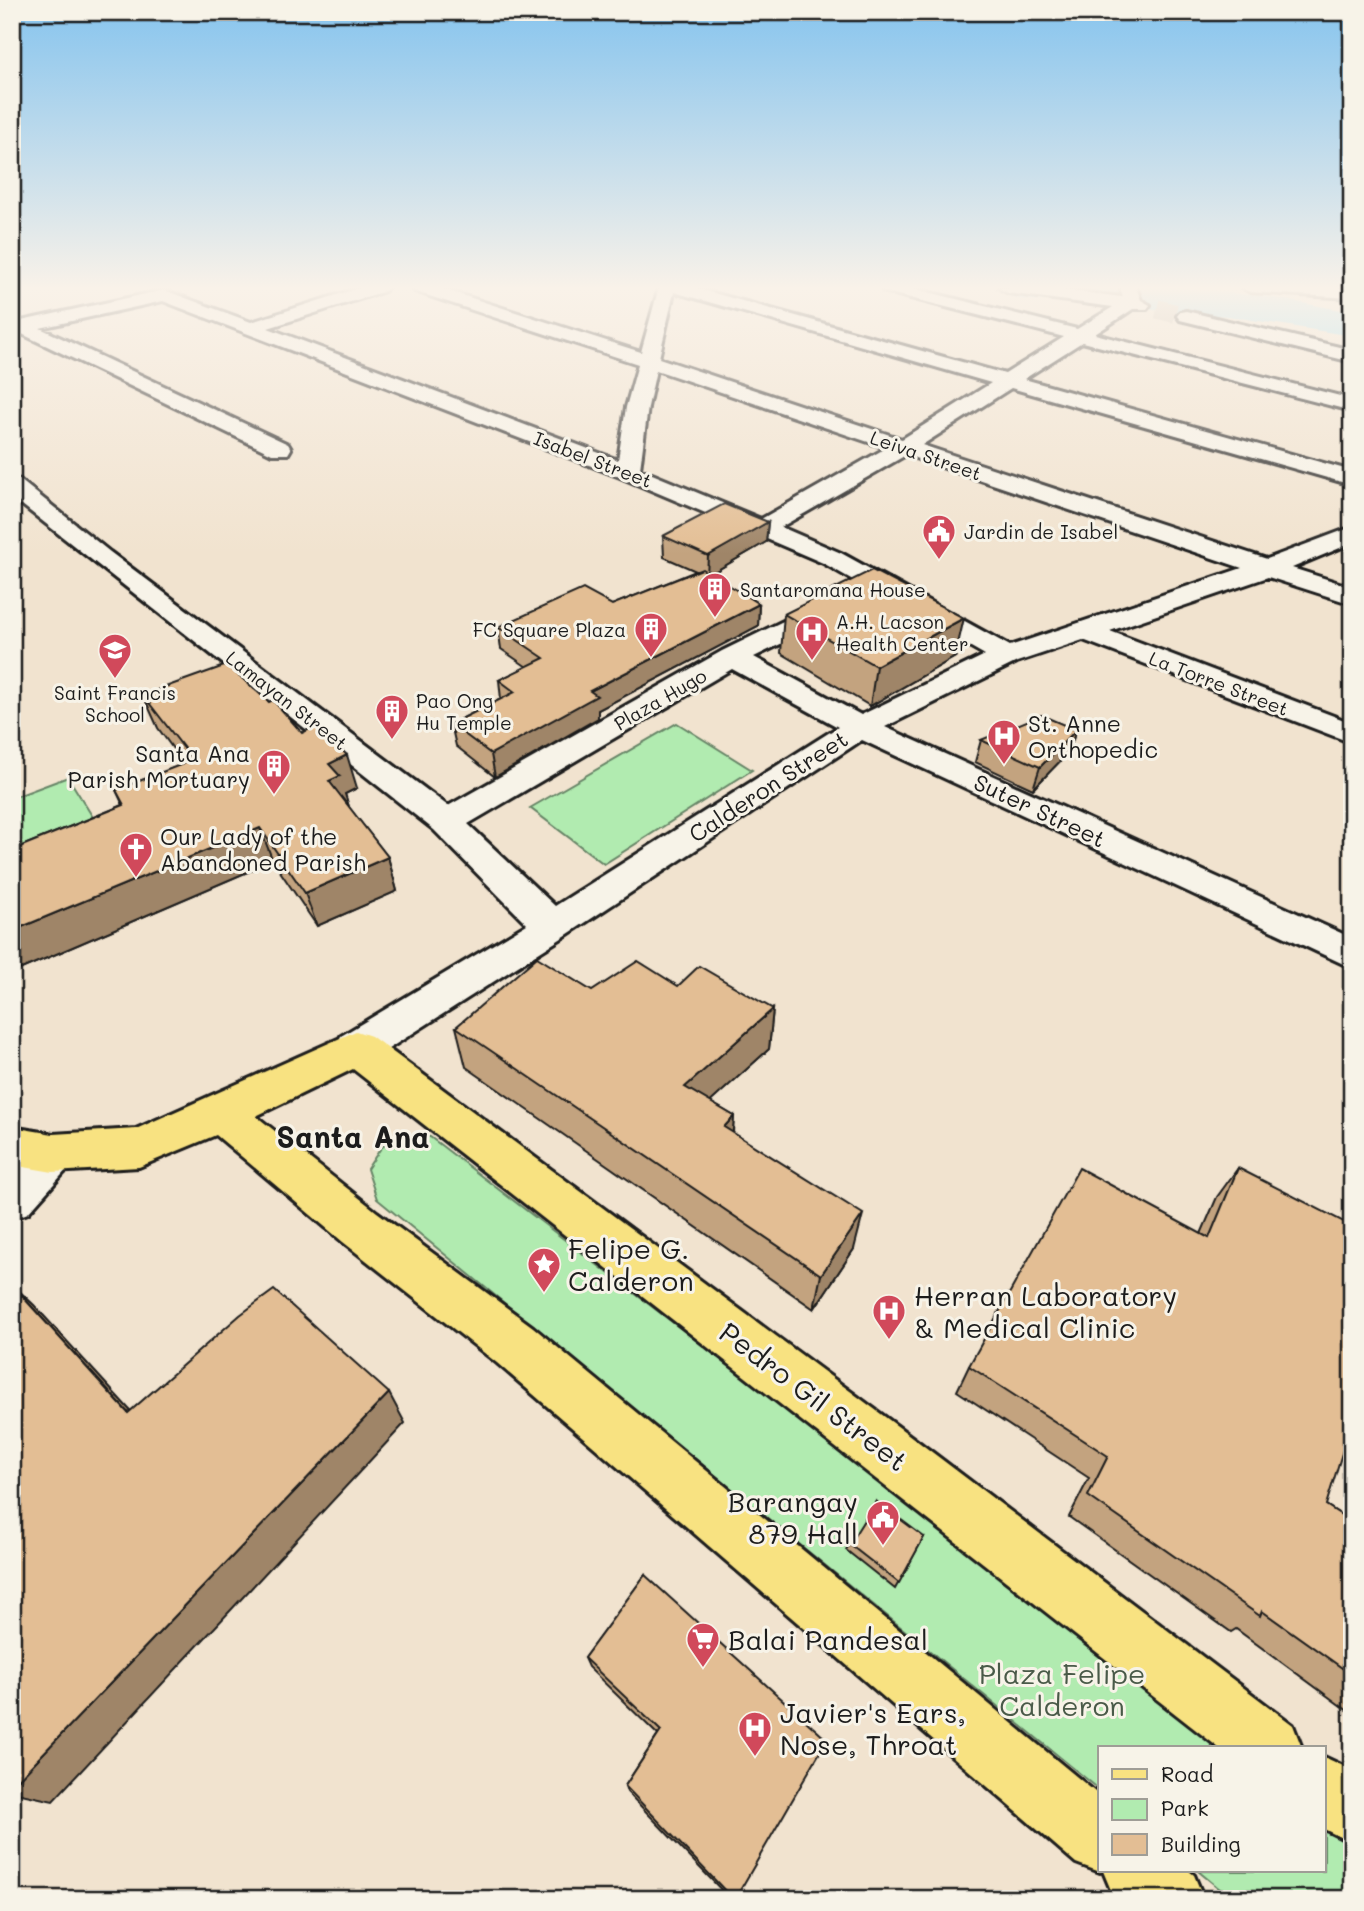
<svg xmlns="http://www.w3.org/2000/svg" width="1364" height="1911" font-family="Mali,sans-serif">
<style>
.green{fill:#b1ebb0;stroke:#668466;stroke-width:2}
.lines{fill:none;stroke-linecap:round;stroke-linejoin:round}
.river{fill:#94ddf6;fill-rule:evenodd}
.minor-tunnel{stroke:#c6bbab;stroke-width:19;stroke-dasharray:19 10;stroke-linecap:butt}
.minor-casing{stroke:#1c1c1c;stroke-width:6}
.major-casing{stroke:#1c1c1c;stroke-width:6}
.minor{fill:#f7f3e8;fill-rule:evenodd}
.major{fill:#f8e281;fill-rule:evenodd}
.wall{fill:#c3a37f;stroke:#1c1c1c;stroke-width:2}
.shaded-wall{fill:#9f8568;stroke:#1c1c1c;stroke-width:2}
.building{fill:#e3be94;stroke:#1c1c1c;stroke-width:2}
.labels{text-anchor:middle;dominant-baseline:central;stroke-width:6;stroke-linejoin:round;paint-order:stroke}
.far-street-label{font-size:19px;fill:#1c1c1c;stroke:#f7f3e8}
.far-poi-label{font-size:19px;fill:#1c1c1c;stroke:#f7f3e8;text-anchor:start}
.poi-label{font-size:23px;fill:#1c1c1c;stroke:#f7f3e8;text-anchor:start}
.street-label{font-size:23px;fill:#1c1c1c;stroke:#f7f3e8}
.near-poi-label{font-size:28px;fill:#1c1c1c;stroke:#f7f3e8;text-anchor:start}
.near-street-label{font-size:28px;fill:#1c1c1c;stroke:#f7f3e8}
.near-park-label{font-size:28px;fill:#495a48;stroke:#f7f3e8}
.district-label{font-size:30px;font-weight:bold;fill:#1c1c1c;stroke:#f7f3e8}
</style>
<rect width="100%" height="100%" fill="#f1e3cf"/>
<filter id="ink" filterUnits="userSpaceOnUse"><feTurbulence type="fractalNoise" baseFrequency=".0143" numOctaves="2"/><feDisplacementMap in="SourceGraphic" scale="14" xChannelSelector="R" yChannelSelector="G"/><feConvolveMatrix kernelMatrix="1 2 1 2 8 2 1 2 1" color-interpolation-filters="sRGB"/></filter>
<g filter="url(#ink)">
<!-- green -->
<g class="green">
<polygon points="677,723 752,770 604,864 530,808"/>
<polygon points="68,777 102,832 12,868 12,798"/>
<polygon points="400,1134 430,1137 442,1146 1229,1748 1100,1748 1100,1790 377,1199 367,1169 381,1148"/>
<polygon points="1324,1820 1352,1842 1352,1899 1232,1899 1198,1871 1324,1871"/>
</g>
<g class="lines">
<!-- river -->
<polygon class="river" points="1001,287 1175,287 1269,297 1352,312 1352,336 1228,316 1020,299 1006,295"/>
<!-- minor-tunnel -->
<polyline class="minor-tunnel" points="1157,309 1186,316"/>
<defs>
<g id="minor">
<path d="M 362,287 L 388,287 L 385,291 L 268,328 L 618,460 L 626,407 L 638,364 L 414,291 L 412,287 L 437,287 L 641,352 L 659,287 L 692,287 L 1005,374 L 1064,337 L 883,291 L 881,287 L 908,287 L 1077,329 L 1113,307 L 1008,293 L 999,288 L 1038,287 L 1123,297 L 1120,287 L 1136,287 L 1141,300 L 1150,305 L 1147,309 L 1133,309 L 1095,334 L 1352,399 L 1352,411 L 1082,342 L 1024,379 L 1352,471 L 1352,485 L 1011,388 L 922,445 L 1267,559 L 1352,527 L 1352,543 L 1292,568 L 1352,587 L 1352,604 L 1268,577 L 1110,631 L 1352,723 L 1352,743 L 1083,640 L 1017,662 L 885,727 L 1352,938 L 1352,968 L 862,740 L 565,936 L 371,1060 L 356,1065 L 341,1060 L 335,1048 L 341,1036 L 527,924 L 434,830 L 12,497 L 12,478 L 20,480 L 110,552 L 448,806 L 722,651 L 818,604 L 828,602 L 838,604 L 842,610 L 838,616 L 754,657 L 861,715 L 985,655 L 823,563 L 753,533 L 620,477 L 163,301 L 40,328 L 288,444 L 291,449 L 288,454 L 272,454 L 20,333 L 12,335 L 12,323 L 164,290 L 251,322 ZM 674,292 L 991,383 L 902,439 L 659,358 ZM 656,370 L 886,448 L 761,519 L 640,469 L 648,407 ZM 906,455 L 1242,568 L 1010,646 L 841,553 L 781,527 ZM 732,669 L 838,727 L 555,906 L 468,824 Z"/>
<polygon points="1241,287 1352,288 1352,298 1250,292"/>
<polygon points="1186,311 1352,350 1352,362 1180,320 1177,316 1180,312"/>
<polygon points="53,1134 69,1139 75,1153 69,1167 28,1213 12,1219 12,1166 37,1139"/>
</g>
<g id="major">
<polygon points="356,1031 371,1036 908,1434 1293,1725 1302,1748 1219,1748 353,1069 256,1116 377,1212 533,1327 1100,1796 1100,1871 1189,1871 1194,1875 1204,1899 1118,1899 1113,1895 1103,1871 1100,1872 1076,1863 497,1363 343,1242 216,1135 139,1167 53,1172 12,1165 12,1127 53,1134 136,1129"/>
<polygon points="1324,1757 1352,1770 1352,1843 1324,1829"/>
</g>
</defs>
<!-- minor casing -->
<use href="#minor" class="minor-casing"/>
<!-- major casing -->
<use href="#major" class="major-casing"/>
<!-- minor -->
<use href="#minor" class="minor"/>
<!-- major -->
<use href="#major" class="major"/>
</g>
<!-- wall -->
<g class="wall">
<polygon points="768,522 766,542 711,574 759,604 758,626 598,710 598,718 495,777 456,746 451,724 501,699 499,680 527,667 501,649 498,627 612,605 696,571 664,557 663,536"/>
<polygon points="784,614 955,657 870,706 781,653"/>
<polygon points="143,695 302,733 357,788 345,794 349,807 388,857 397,891 317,926 273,861 12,973 12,850 123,805 116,790 184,764 158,728"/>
<polygon points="1076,730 1069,752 1033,789 975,762 981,740"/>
<polygon points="678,986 773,1009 769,1049 710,1102 734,1116 733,1133 854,1249 814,1309 466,1067 456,1027 592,991"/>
<polygon points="1238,1168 1326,1505 1352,1522 1352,1714 1236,1629 1231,1632 1069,1517 1089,1478 957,1391 969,1366 1201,1234 1217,1197"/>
<polygon points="924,1537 895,1589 846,1550 849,1544"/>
<polygon points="645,1575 735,1899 730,1899 627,1792 625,1786 658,1735 588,1667 584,1658"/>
</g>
<!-- shaded-wall -->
<g class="shaded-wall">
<polygon points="768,522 766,542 707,576 708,556"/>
<polygon points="759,604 758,626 598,710 598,718 495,777 491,754 590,691"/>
<polygon points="964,618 955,657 870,706 876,666"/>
<polygon points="1076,730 1069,752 1033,789 1040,767"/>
<polygon points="347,755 357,788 345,794 350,810 329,781 329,764"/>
<polygon points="260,828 273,861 12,973 12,931"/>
<polygon points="388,857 397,891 317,926 305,893"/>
<polygon points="773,1009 769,1049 685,1125 685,1087"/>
<polygon points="734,1116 731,1154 724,1127"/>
<polygon points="863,1214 854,1249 814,1309 821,1275"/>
<polygon points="12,1284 34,1305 159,1442 128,1413 12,1285"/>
<polygon points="389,1393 405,1423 53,1801 12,1792 12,1786"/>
</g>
<!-- building -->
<g class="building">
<polygon points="724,504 768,522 708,556 663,536"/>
<polygon points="702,569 759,604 590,691 597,696 491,754 451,724 515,692 499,680 544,658 498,627 583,589 612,605"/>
<polygon points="872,570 964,618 876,666 784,614"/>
<polygon points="227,665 269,702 273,700 302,733 316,726 347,755 329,764 340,776 329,781 388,857 305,893 260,828 12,931 12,850 124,805 116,790 193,760 143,695"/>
<polygon points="1041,715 1076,730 1040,767 981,740"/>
<polygon points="537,957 592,991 638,961 678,986 699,966 773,1009 685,1087 734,1116 724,1127 863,1214 821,1275 456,1027"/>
<polygon points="1079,1168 1209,1238 1238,1168 1352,1226 1352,1421 1326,1505 1352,1522 1352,1675 1262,1611 1260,1616 1088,1496 1108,1456 969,1366"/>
<polygon points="12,1285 128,1413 240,1315 274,1290 389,1393 12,1786"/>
<polygon points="876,1501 924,1537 899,1583 849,1544"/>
<polygon points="645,1575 827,1740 735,1899 733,1899 625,1786 661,1731 584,1658"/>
</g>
</g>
<!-- sky -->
<linearGradient id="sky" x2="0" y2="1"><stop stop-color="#86c4ee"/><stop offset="0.52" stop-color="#f9f2e9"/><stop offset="1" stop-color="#f9f2e9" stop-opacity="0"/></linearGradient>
<rect width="1364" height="554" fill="url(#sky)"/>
<!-- icons -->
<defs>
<symbol id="civic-pin" viewBox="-11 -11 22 30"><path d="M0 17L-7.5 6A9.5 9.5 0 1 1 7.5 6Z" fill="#d1495b" stroke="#f7f3e8"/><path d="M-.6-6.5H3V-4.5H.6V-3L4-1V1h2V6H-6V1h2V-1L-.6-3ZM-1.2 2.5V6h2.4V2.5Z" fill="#fff"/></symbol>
<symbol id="building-pin" viewBox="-11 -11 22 30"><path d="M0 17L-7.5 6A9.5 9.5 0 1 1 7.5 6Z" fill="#d1495b" stroke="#f7f3e8"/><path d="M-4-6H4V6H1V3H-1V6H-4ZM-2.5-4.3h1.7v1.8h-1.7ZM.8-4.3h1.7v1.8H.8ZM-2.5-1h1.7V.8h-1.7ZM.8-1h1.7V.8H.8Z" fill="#fff"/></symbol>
<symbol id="hospital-pin" viewBox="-11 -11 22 30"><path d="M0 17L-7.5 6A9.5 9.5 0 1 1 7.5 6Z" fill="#d1495b" stroke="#f7f3e8"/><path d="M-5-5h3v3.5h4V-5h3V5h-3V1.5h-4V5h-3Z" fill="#fff"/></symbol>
<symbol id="school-pin" viewBox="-11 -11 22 30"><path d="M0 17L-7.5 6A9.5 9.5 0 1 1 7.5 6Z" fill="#d1495b" stroke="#f7f3e8"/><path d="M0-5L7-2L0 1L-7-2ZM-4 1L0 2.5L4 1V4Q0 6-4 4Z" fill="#fff"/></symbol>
<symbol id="church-pin" viewBox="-11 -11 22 30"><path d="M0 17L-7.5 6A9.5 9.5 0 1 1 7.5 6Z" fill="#d1495b" stroke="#f7f3e8"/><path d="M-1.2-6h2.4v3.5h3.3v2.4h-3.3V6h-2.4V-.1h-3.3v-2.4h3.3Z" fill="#fff"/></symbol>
<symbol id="sight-pin" viewBox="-11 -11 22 30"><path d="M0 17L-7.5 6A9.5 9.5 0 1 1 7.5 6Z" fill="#d1495b" stroke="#f7f3e8"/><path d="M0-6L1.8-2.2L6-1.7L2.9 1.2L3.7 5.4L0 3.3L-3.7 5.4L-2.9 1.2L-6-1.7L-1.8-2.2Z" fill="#fff"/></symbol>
<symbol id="supermarket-pin" viewBox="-11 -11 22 30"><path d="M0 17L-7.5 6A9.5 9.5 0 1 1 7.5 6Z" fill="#d1495b" stroke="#f7f3e8"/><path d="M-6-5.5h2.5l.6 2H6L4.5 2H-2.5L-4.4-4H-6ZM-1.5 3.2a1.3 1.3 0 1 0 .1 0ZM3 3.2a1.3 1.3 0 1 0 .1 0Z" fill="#fff"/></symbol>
</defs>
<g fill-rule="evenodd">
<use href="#civic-pin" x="920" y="512" width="38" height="52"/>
<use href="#building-pin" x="696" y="570" width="38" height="52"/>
<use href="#building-pin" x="632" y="610" width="38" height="52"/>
<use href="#hospital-pin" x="793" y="613" width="38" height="52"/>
<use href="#school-pin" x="96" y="631" width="38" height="52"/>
<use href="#building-pin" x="373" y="692" width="38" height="52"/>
<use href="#hospital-pin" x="985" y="717" width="38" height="52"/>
<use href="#building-pin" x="255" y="747" width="38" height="52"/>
<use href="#church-pin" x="117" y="830" width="38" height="52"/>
<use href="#sight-pin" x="525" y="1245" width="38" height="52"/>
<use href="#hospital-pin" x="870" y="1292" width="38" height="52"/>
<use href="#civic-pin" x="864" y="1498" width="38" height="52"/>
<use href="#supermarket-pin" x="684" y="1620" width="38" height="52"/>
<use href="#hospital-pin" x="736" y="1709" width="38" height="52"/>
</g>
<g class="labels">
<!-- far-street labels -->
<g class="far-street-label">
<text transform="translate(926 455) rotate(19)">Leiva Street</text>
<text transform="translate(593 459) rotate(21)">Isabel Street</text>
<text transform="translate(1219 683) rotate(21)">La Torre Street</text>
<text transform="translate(660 699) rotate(-30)">Plaza Hugo</text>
<text transform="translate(287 700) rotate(38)">Lamayan Street</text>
</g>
<!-- far-poi labels -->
<g class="far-poi-label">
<text x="964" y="531">Jardin de Isabel</text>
<text x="740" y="589">Santaromana House</text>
<text x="836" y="621">A.H. Lacson<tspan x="836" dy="22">Health Center</tspan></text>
<text x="626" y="629" text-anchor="end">FC Square Plaza</text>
<text x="115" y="692" text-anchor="middle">Saint Francis<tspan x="115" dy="22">School</tspan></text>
<text x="416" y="700">Pao Ong<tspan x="416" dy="22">Hu Temple</tspan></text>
</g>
<!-- poi labels -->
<g class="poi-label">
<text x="1028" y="723">St. Anne<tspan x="1028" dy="26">Orthopedic</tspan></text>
<text x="250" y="753" text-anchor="end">Santa Ana<tspan x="250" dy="26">Parish Mortuary</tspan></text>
<text x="160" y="836">Our Lady of the<tspan x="160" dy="26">Abandoned Parish</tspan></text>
</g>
<!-- street labels -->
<g class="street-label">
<text transform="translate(768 786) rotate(-33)">Calderon Street</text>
<text transform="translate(1040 810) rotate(25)">Suter Street</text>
</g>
<!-- near-poi labels -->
<g class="near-poi-label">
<text x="568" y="1248">Felipe G.<tspan x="568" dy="32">Calderon</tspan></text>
<text x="914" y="1295">Herran Laboratory<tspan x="914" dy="32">&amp; Medical Clinic</tspan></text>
<text x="858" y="1501" text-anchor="end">Barangay<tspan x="858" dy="32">879 Hall</tspan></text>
<text x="728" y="1639">Balai Pandesal</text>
<text x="780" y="1712">Javier's Ears,<tspan x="780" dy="32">Nose, Throat</tspan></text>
</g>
<!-- near-street labels -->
<g class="near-street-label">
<text transform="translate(814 1396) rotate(37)">Pedro Gil Street</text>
</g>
<!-- near-park labels -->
<g class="near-park-label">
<text x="1062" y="1673">Plaza Felipe<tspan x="1062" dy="32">Calderon</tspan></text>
</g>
<!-- district labels -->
<g class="district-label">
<text x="353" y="1136">Santa Ana</text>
</g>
</g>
<!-- margin -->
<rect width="1364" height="1911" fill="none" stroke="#f7f3e8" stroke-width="42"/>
<rect x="21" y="21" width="1322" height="1869" fill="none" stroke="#1c1c1c" stroke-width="2.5" filter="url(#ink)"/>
<!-- legend -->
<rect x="1098" y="1746" width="228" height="126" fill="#f7f3e8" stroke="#9f9d96" stroke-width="2"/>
<rect x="1112" y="1769" width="35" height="10" fill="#f8e281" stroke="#9f9d96" stroke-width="2"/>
<text x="1161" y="1782" font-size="21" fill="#1c1c1c">Road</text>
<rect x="1112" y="1799" width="35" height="21" fill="#b1ebb0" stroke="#9f9d96" stroke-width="2"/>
<text x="1161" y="1816" font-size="21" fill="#1c1c1c">Park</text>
<rect x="1112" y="1834" width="35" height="21" fill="#e3be94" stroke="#9f9d96" stroke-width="2"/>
<text x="1161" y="1852" font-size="21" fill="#1c1c1c">Building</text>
</svg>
